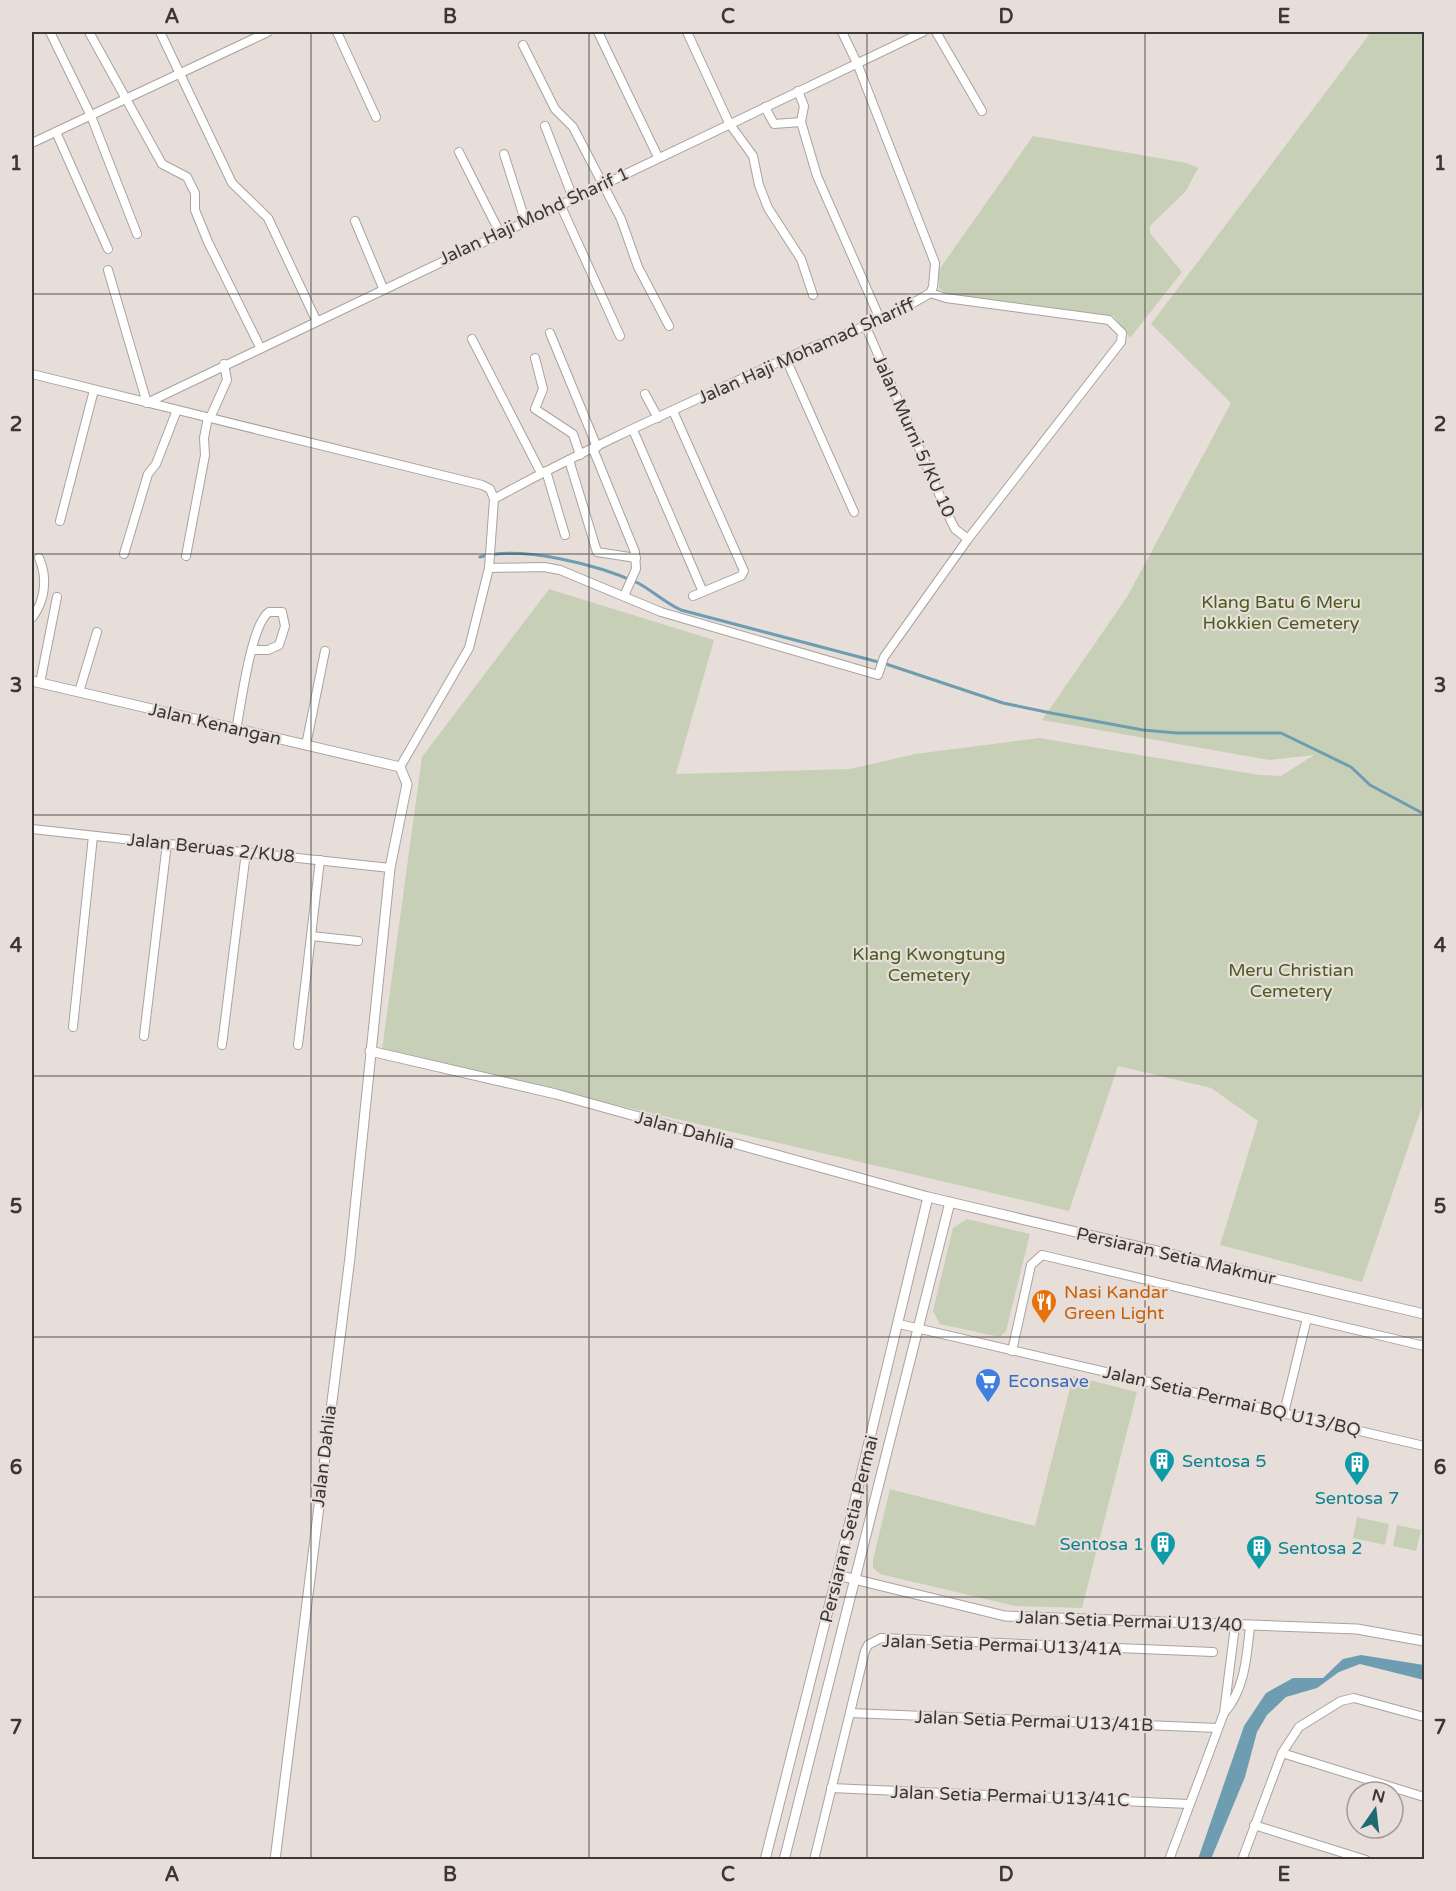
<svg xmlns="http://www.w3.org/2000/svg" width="1456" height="1891" font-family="'Varela Round',sans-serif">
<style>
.green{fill:#c7d0b6}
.water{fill:#6e9db1}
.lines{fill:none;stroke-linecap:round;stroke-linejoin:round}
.stream{stroke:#6e9db1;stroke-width:3}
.minor-casing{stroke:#aba29f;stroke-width:10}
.tertiary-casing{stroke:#aba29f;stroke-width:11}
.minor{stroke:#fff;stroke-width:8}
.tertiary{stroke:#fff;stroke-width:9}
.grid{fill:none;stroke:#3a3735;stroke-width:1.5;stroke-opacity:0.55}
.labels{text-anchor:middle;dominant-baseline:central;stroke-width:4.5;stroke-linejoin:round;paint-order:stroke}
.street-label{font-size:18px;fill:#3a3735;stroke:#e7deda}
.park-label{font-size:18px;fill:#4a5c1e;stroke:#e7deda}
.food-label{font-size:18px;fill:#c56008;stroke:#e7deda;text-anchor:start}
.shop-label{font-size:18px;fill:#366cbe;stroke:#e7deda;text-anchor:start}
.culture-label{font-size:18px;fill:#0d838f;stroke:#e7deda;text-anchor:start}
.neatline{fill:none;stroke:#3a3735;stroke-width:2}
.grid-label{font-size:20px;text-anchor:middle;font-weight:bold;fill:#3a3735}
</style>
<rect width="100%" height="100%" fill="#e7deda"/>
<!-- green -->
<g class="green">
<polygon points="1371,32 1424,32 1424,1101 1362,1282 1220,1245 1258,1121 1211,1088 1118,1066 1069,1211 382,1050 422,757 549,589 714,640 676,774 850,769 915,754 1039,738 1259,775 1281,776 1314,755 1269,760 1042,720 1127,597 1231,403 1151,324"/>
<polygon points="1033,136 1187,163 1198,168 1186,191 1150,226 1150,233 1182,272 1130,338 1114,316 947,294 939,288 939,270"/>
<polygon points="967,1219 1030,1234 1006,1331 1000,1337 940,1324 933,1311 953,1228"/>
<polygon points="1073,1376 1137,1392 1082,1608 1015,1606 880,1574 873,1568 873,1560 890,1489 1035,1526"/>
<polygon points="1357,1517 1389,1524 1385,1545 1353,1538"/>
<polygon points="1397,1525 1421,1530 1416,1551 1393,1546"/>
</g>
<!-- water -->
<polygon class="water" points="1361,1655 1424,1665 1424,1680 1360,1664 1339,1672 1317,1688 1286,1697 1267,1715 1257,1732 1245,1777 1211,1859 1198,1859 1244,1726 1266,1693 1293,1678 1323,1678 1343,1659"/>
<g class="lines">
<!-- stream -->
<path class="stream" d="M 480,557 C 522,545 598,565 638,583 C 653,591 665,603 681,610 L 886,664 L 1003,703 L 1051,713 L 1143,730 L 1177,733 L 1281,733 L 1351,767 L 1370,785 L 1424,814"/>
<defs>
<g id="minor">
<polyline points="50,32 91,116 137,234"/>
<polyline points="89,32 162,164 187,177 195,193 195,210 208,242 260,347"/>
<polyline points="160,32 232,183 268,218 316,320"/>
<polyline points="337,32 376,117"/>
<polyline points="598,32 658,157"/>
<polyline points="687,32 729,123 753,156 759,185 768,208 801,259 813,295"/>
<polyline points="936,32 982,111"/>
<polyline points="523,45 555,109 573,127 621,219 638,267 669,326"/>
<polyline points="798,91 804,106 801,122 817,176 880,319"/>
<polyline points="765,107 774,124 801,122"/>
<polyline points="545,126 573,198"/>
<polyline points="56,132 108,249"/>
<polyline points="32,143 268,32"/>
<polyline points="459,152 500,233"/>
<polyline points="504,154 525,220"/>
<polyline points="560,204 620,336"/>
<polyline points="355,221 383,288"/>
<polyline points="108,270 147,403 923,32"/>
<polyline points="866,327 951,521 955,529 968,539"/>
<polyline points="550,333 597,447"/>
<polyline points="472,339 541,473"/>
<polyline points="535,358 543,389 535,409 573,434 580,455"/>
<polyline points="786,359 854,512"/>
<polyline points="32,374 482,485 490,489 494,499 489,568 469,648 400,767"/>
<polyline points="645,394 658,418"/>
<polyline points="673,411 744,571 741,576 693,596"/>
<polyline points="210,418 227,380 224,364"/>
<polyline points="633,430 703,592"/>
<polyline points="593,449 635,552 636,569 624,596"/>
<polyline points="569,460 597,552 636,558"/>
<polyline points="546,471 565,535"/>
<path d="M 494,499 C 588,447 687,404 785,359 C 834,337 884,322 930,293 L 933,287 L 935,263 L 857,63 L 842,32"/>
<polyline points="60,521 94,390"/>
<polyline points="124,554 148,474 156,464 177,410"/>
<polyline points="186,556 205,455 204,438 208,417"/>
<polyline points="489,568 544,567 560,570 661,612 878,675 884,657 968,539 1121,342 1122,333 1109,320 946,298 930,293"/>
<path d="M 32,618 C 45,601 48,578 39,558"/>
<polyline points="40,683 57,597"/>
<polyline points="79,692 97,632"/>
<path d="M 236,730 C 241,705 251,624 269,612 L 282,612 L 285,626 L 279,645 L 268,650 L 252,650"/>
<polyline points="306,745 325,651"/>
<polyline points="32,829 390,868"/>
<polyline points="311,936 358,941"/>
<polyline points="73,1027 93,836"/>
<polyline points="144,1036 167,843"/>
<polyline points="222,1045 246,852"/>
<polyline points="298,1045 320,860"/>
<polyline points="899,1324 1424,1446"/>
<polyline points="1012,1351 1031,1265 1042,1255 1424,1346"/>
<polyline points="1284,1413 1307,1318"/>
<polyline points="850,1713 1218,1728"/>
<path d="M 1224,1713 C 1245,1690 1247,1655 1250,1626"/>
<polyline points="1282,1753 1424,1797"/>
<polyline points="831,1788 1189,1804"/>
<polyline points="1254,1825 1366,1860"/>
<polyline points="814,1860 865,1651 868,1645 881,1638 1213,1652"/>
<polyline points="1169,1860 1224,1713 1235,1626"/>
<polyline points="1242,1860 1282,1753 1299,1727 1341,1701 1354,1698 1424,1717"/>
</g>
<g id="tertiary">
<polyline points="32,681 400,767 407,784 390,868 350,1257 275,1860"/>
<polyline points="370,1051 556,1094 928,1197 1424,1314"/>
<polyline points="837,1575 1005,1616 1357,1629 1424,1641"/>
<polyline points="765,1860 837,1575 928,1197"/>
<polyline points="784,1860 950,1202"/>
</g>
</defs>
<!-- minor casing -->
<use href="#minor" class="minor-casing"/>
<!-- tertiary casing -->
<use href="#tertiary" class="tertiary-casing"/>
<!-- minor -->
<use href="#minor" class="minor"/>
<!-- tertiary -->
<use href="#tertiary" class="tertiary"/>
</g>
<!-- grid -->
<path class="grid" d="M 311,32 L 311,1860M 589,32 L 589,1860M 867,32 L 867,1860M 1145,32 L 1145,1860M 32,294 L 1424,294M 32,554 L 1424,554M 32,815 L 1424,815M 32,1076 L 1424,1076M 32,1337 L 1424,1337M 32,1597 L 1424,1597"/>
<!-- icons -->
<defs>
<symbol id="restaurant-pin" viewBox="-11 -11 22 30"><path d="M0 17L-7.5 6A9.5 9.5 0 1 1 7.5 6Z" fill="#e8710a" stroke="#e7deda"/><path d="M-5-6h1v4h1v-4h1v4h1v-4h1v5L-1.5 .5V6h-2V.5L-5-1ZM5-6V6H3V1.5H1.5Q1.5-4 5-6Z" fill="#fff"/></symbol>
<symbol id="supermarket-pin" viewBox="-11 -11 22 30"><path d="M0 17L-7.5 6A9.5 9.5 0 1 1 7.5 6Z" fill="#3f7fe0" stroke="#e7deda"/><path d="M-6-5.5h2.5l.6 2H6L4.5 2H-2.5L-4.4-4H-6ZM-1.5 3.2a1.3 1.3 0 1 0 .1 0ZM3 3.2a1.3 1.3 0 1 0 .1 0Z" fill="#fff"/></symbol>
<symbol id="building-pin" viewBox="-11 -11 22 30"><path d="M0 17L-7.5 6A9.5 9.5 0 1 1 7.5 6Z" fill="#0f9aa8" stroke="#e7deda"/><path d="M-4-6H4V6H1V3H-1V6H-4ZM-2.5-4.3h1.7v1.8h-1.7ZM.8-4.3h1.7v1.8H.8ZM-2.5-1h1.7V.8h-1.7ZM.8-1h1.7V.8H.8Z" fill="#fff"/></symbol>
</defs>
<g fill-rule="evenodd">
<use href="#restaurant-pin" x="1029" y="1287" width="30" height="40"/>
<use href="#supermarket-pin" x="973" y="1366" width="30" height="40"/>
<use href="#building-pin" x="1147" y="1446" width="30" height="40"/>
<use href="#building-pin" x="1342" y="1449" width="30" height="40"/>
<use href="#building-pin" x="1148" y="1529" width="30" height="40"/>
<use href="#building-pin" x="1244" y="1533" width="30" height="40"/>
</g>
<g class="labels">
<!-- street labels -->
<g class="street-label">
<text transform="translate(534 216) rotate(-25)">Jalan Haji Mohd Sharif 1</text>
<text transform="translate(806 351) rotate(-24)">Jalan Haji Mohamad Shariff</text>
<text transform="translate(914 436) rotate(66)">Jalan Murni 5/KU 10</text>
<text transform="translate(215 724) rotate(13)">Jalan Kenangan</text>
<text transform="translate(211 848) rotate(6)">Jalan Beruas 2/KU8</text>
<text transform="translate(685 1130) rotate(15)">Jalan Dahlia</text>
<text transform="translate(1176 1256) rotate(13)">Persiaran Setia Makmur</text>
<text transform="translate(1232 1401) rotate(13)">Jalan Setia Permai BQ U13/BQ</text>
<text transform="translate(324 1456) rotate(-83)">Jalan Dahlia</text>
<text transform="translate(849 1529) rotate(-76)">Persiaran Setia Permai</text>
<text transform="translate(1129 1621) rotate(2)">Jalan Setia Permai U13/40</text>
<text transform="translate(1002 1645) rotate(2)">Jalan Setia Permai U13/41A</text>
<text transform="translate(1034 1721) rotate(2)">Jalan Setia Permai U13/41B</text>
<text transform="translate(1010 1796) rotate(2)">Jalan Setia Permai U13/41C</text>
</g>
<!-- park labels -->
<g class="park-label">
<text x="1281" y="602">Klang Batu 6 Meru<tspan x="1281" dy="21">Hokkien Cemetery</tspan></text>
<text x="929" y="954">Klang Kwongtung<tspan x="929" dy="21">Cemetery</tspan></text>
<text x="1291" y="970">Meru Christian<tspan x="1291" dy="21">Cemetery</tspan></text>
</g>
<!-- food labels -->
<g class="food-label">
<text x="1064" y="1292">Nasi Kandar<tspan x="1064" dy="21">Green Light</tspan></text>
</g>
<!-- shop labels -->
<g class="shop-label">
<text x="1008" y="1381">Econsave</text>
</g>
<!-- culture labels -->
<g class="culture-label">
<text x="1182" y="1461">Sentosa 5</text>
<text x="1357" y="1498" text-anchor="middle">Sentosa 7</text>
<text x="1144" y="1544" text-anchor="end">Sentosa 1</text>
<text x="1278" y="1548">Sentosa 2</text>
</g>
</g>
<!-- border -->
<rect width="1456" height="1891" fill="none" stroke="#e7deda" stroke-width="66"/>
<!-- north arrow -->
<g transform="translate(1375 1810) rotate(14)"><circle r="28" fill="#e7deda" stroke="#a29b98" stroke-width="1.5"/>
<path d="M0-4.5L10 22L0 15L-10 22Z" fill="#1e6972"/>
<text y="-9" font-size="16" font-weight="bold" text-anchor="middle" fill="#3a3735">N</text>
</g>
<rect x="33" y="33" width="1390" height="1825" class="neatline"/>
<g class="grid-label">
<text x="172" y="23">A</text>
<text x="450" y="23">B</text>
<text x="728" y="23">C</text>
<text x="1006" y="23">D</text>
<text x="1284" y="23">E</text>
<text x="16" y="170">1</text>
<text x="1440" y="170">1</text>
<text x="16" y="431">2</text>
<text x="1440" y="431">2</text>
<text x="16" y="692">3</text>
<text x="1440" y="692">3</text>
<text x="16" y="952">4</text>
<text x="1440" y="952">4</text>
<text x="16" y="1213">5</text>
<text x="1440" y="1213">5</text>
<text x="16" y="1474">6</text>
<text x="1440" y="1474">6</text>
<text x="16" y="1734">7</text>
<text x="1440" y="1734">7</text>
<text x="172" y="1881">A</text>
<text x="450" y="1881">B</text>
<text x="728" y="1881">C</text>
<text x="1006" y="1881">D</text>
<text x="1284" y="1881">E</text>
</g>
</svg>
